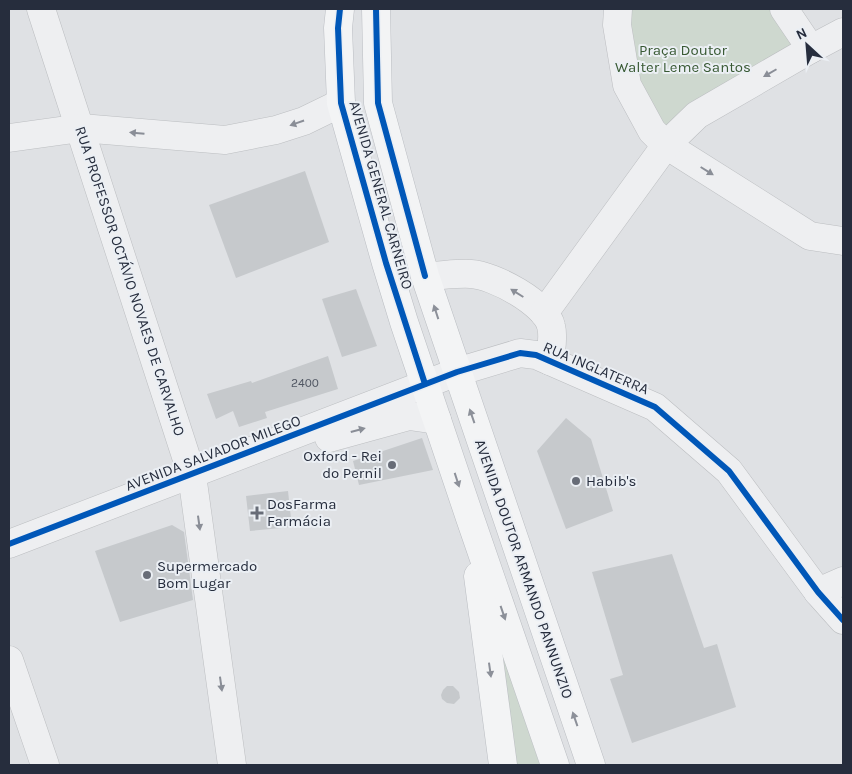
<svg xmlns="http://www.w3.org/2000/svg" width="852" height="774" font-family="Karla,sans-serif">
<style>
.green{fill:#ced8cf}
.building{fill:#c6c9cc}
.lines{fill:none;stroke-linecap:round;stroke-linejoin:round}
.minor-casing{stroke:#bcbec1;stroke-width:29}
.major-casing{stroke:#babdc2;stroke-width:29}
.minor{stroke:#eeeff1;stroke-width:28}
.major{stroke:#f3f4f5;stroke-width:28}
.cycleway-casing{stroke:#ebeff4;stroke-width:9}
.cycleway{stroke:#0057b8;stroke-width:6}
.oneway{fill:#8a8e97}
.oneway2{fill:#8c9099}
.poi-dot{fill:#676c77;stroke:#ebeff4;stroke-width:2}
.labels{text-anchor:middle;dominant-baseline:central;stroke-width:4;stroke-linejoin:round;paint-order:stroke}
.number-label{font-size:12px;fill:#505662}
.park-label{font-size:15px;fill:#385933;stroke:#ebeff4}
.street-label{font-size:15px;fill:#262d3d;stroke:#ebeff4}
.poi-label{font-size:15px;fill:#262d3d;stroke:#ebeff4;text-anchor:start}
</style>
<rect width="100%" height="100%" fill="#dfe1e4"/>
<!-- green -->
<g class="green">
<polygon points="627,9 779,9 802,44 665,126 639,84"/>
<polygon points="497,639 540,765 516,765"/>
</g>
<!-- building -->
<g class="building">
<polygon points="305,171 329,242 236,278 209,205"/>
<polygon points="356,289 377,346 342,357 322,299"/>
<polygon points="328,356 338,389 265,412 267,418 239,427 233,411 216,419 207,394 251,381 252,383"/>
<polygon points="566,418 591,439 613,511 566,529 537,451"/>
<polygon points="422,438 433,470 359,485 353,461"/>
<polygon points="288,491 292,527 250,531 246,496"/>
<polygon points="172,525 184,532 193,600 120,622 95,551"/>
<polygon points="672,554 704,648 717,644 736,707 632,743 610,679 623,675 592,572"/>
<polygon points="447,686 453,686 459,692 460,698 454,704 447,703 442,699 441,695 443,690"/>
</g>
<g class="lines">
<defs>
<g id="minor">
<polyline points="41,9 192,475 232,765"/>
<polyline points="618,9 617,25 627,85 652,131 666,145 810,236 843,241"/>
<polyline points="784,9 811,49"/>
<polyline points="9,138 81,128 225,140 276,130 304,121 341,103"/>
<path d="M 425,276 C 440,276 456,273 471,274 C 493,275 546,303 551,326 C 554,337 551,349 550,361"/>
<polyline points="544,313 666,145 697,115 811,49 843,32"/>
<polyline points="329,438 409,416 437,420"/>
<polyline points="9,544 457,372 520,353 536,355 655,407 729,471 818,592 843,620"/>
<polyline points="818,592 843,581"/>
<polyline points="9,660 45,765"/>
</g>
<g id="major">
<polyline points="340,9 338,28 341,103 386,263 404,322 470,518 555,765"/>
<polyline points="376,9 378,103 425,276 591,765"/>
<polyline points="478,576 503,765"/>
</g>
</defs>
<!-- minor casing -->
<use href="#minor" class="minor-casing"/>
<!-- major casing -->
<use href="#major" class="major-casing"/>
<!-- minor -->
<use href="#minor" class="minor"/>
<!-- major -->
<use href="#major" class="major"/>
<defs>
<g id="cycleway">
<polyline points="340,9 338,28 341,103 386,263 425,384"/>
<polyline points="376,9 378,103 425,276"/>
<polyline points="9,544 457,372 520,353 536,355 655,407 729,471 818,592 843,620"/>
</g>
</defs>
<!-- cycleway casing -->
<use href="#cycleway" class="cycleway-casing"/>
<!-- cycleway -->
<use href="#cycleway" class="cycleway"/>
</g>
<!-- one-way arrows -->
<defs><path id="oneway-solid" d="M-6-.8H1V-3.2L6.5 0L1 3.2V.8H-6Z" transform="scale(1.25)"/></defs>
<g class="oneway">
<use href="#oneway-solid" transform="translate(770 73) rotate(150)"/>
<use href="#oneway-solid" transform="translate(297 123) rotate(161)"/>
<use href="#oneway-solid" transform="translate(137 133) rotate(-175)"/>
<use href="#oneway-solid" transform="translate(707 171) rotate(32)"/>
<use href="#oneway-solid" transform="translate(517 293) rotate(-148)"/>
<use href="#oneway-solid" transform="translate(358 430) rotate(-15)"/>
<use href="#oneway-solid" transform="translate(199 523) rotate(82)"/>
<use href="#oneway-solid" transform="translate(221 684) rotate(82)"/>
</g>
<g class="oneway2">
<use href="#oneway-solid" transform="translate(436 312) rotate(-108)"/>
<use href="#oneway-solid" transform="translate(472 416) rotate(-109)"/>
<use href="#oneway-solid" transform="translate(457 480) rotate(72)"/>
<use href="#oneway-solid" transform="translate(503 613) rotate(71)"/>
<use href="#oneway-solid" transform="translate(490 670) rotate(82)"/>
<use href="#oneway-solid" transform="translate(575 719) rotate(-109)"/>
</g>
<!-- markers -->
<g class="poi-dot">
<circle cx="392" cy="465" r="5"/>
<circle cx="576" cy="481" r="5"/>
<path d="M254.5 505.5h5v5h5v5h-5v5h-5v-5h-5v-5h5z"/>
<circle cx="147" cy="575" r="5"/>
</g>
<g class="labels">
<!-- number labels -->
<g class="number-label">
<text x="305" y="383">2400</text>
</g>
<!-- park labels -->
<g class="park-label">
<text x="683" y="50">Praça Doutor<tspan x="683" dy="17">Walter Leme Santos</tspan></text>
</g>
<!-- street labels -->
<g class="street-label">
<text transform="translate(381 195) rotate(74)">AVENIDA GENERAL CARNEIRO</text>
<text transform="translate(130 281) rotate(72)">RUA PROFESSOR OCTÁVIO NOVAES DE CARVALHO</text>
<text transform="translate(596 368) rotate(23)">RUA INGLATERRA</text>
<text transform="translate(213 453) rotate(-21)">AVENIDA SALVADOR MILEGO</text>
<text transform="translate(524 569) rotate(71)">AVENIDA DOUTOR ARMANDO PANNUNZIO</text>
</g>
<!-- poi labels -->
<g class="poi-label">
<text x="382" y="456" text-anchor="end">Oxford - Rei<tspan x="382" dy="17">do Pernil</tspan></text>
<text x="586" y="481">Habib's</text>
<text x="267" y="504">DosFarma<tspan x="267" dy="17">Farmácia</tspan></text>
<text x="157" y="566">Supermercado<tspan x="157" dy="17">Bom Lugar</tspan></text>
</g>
</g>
<!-- border -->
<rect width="852" height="774" fill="none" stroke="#262d3d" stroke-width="20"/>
<!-- north arrow -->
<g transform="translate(807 45) rotate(334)" stroke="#ebeff4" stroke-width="4" paint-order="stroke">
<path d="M0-4L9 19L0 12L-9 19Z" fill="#262d3d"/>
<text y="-8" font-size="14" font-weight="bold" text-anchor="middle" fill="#262d3d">N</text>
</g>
</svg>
